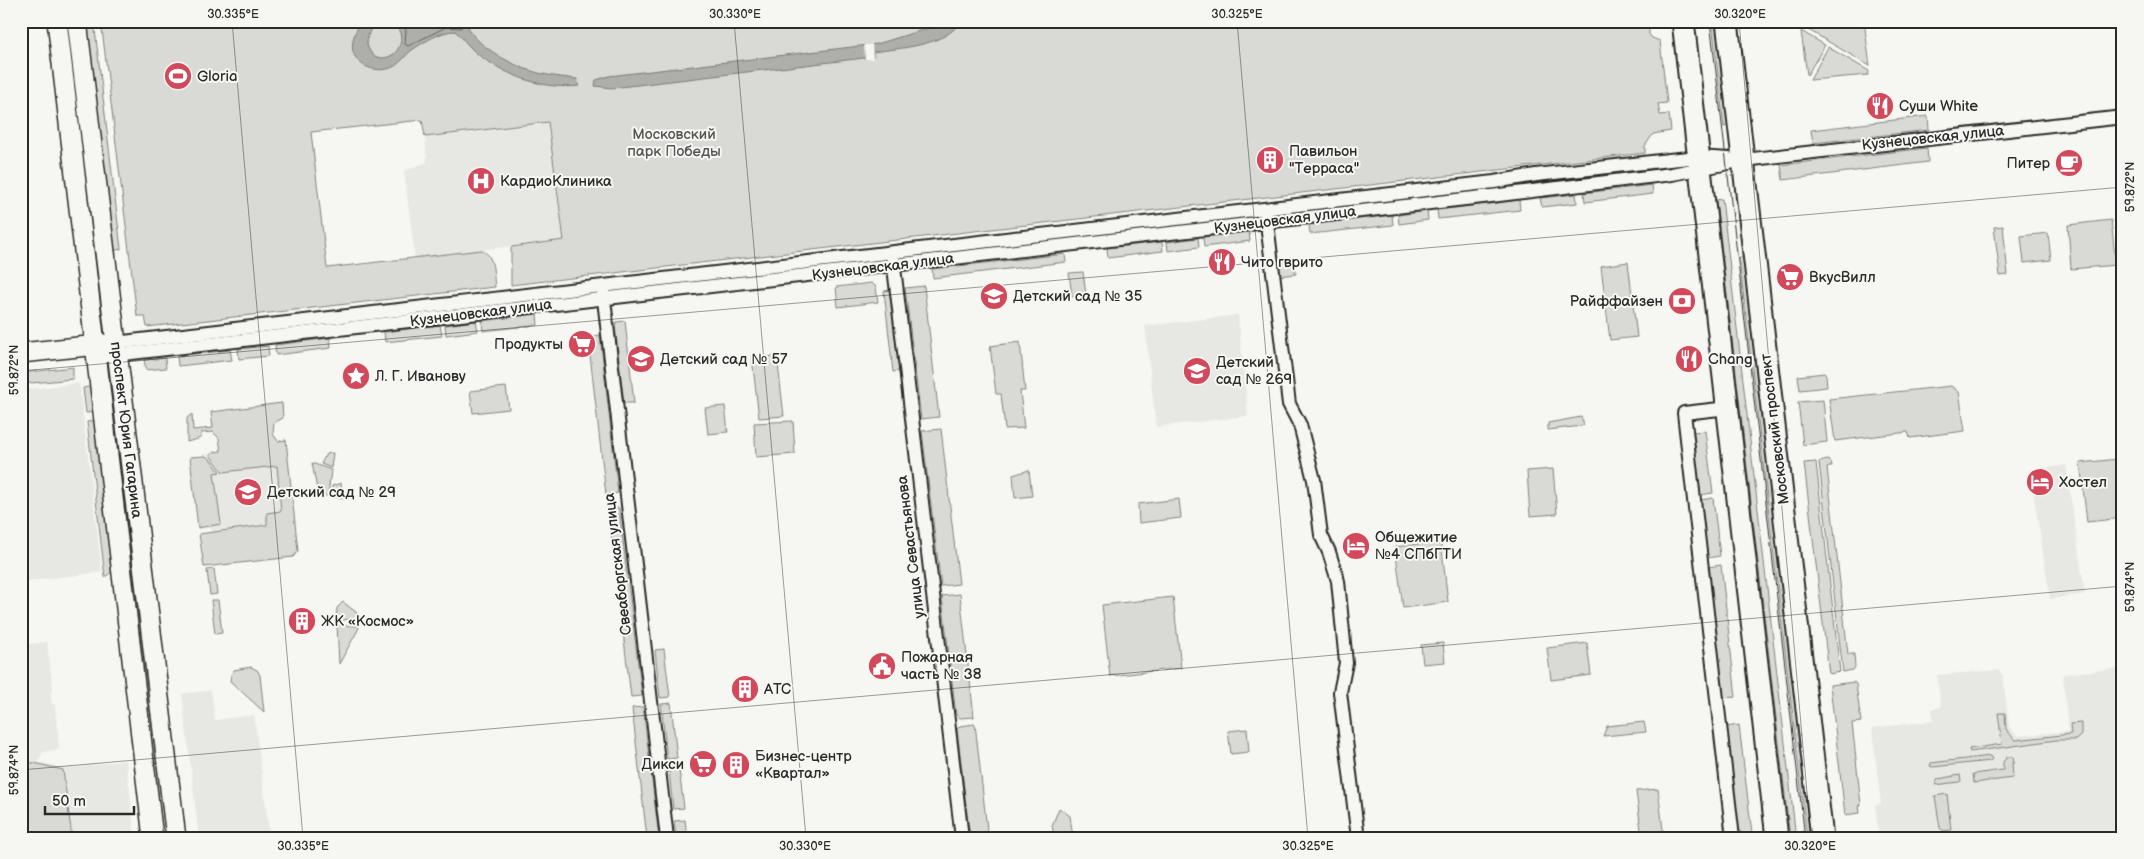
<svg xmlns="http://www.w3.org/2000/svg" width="2144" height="859" font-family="'Balsamiq Sans',sans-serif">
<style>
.built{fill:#e7e7e3}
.green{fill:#d9d9d5;stroke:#828280}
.water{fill:#aeaeab;stroke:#7a7a78}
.pier{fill:#f6f6f2}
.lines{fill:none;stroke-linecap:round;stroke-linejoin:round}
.shore{stroke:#5f5f5e;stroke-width:1}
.street-casing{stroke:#2b2b2b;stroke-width:16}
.secondary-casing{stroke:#2b2b2b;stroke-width:22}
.primary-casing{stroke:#2b2b2b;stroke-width:25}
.street{stroke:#f6f6f2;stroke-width:12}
.secondary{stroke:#f6f6f2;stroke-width:19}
.primary{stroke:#f6f6f2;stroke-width:21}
.tram{stroke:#2b2b2b;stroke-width:1}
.ticks{fill:none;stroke:#2b2b2b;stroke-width:1;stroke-opacity:0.45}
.labels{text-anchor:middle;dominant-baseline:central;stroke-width:4;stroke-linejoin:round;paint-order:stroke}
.poi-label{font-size:15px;fill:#2b2b2b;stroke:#f6f6f2;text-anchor:start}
.park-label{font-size:15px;fill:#565656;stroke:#f6f6f2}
.street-label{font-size:15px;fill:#2b2b2b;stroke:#f6f6f2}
.neatline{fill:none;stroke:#2b2b2b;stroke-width:2}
.ticks-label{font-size:12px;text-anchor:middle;fill:#2b2b2b}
</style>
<rect width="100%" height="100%" fill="#f6f6f2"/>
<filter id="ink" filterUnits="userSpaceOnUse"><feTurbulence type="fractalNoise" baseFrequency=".02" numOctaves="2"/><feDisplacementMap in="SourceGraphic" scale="10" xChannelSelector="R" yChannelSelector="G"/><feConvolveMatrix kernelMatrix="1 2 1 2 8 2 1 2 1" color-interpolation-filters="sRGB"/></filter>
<g filter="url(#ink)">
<!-- built -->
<g class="built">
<polygon points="548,122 564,240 415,258 404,171 427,162 425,137"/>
<polygon points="1238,315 1248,416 1156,427 1145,326"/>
<polygon points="79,383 102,572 21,582 21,390"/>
<polygon points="283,442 297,552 215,564 204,455"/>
<polygon points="2066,465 2085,594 2050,599 2030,470"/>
<polygon points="47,642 53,691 50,692 52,704 55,704 59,749 43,752 38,762 65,768 126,760 135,838 21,838 21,645"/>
<polygon points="2123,668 2123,838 1879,838 1875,805 1881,804 1872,728 1933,721 1932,709 1941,707 1937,675 1998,670 2003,676 2009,727 2018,736 2068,731 2063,674"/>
<polygon points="211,690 215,720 254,715 270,838 199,838 182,694"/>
</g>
<!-- green -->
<g class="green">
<polygon points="86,21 94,21 121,249 113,251"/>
<path d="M 101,21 L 1655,21 L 1649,27 L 1649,34 L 1652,38 L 1660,41 L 1667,103 L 1658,104 L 1660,115 L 1669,114 L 1671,131 L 1653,134 L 1645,146 L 1645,153 L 511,285 L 511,247 L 564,240 L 548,122 L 425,137 L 422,120 L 311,132 L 327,268 L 481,250 C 495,255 493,274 495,287 L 147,327 L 145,316 L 137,316 Z"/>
<polygon points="1712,21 1716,21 1728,126 1724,127"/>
<polygon points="1800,21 1864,21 1870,66 1805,28"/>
<polygon points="1801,31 1825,45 1807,75"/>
<polygon points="1828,47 1869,71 1868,75 1810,80"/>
<polygon points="1928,116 1929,130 1813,143 1811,130"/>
<polygon points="1927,148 1928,162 1783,180 1781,165"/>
<polygon points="1652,185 1653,194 1585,202 1584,193"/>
<polygon points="1576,194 1577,203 1542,207 1540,198"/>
<polygon points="1722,199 1796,838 1790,838 1716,200"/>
<polygon points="1519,200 1520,210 1438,219 1437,210"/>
<polygon points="1427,211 1428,220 1399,224 1398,215"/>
<polygon points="1392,215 1393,225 1310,234 1309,225"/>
<polygon points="2111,220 2116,265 2071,269 2068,225"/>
<polygon points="2003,226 2008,275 2000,276 1994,227"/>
<polygon points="1249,232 1250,241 1204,247 1203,237"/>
<polygon points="2048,233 2051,260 2024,263 2021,236"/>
<polygon points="1198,238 1199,247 1168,251 1167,242"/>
<polygon points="1162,242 1163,251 1108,258 1107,248"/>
<polygon points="1065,254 1066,262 933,278 932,269"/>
<polygon points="1739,257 1743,257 1811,838 1807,838"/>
<polygon points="1294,261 1296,274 1277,276 1275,264"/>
<polygon points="1628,262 1637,337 1610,340 1601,266"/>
<polygon points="1083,272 1086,295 1072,297 1069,273"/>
<polygon points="872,283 876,287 878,302 838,307 836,287"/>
<polygon points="924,286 939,417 921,419 905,288"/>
<polygon points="890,290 899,371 893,372 884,291"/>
<polygon points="537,314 538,325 483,331 482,321"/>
<polygon points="476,321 478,331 446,335 445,325"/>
<polygon points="625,321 634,403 624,403 615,326 616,322"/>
<polygon points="440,325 442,336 385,342 384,332"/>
<polygon points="600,335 618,493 606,495 588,337"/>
<polygon points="330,338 331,348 276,355 275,345"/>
<polygon points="1020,342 1025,391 1020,391 1024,428 1005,429 1001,394 996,394 990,346"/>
<polygon points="268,346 269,356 239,359 238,349"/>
<polygon points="230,350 232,360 178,366 177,356"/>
<polygon points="777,356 784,416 759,418 752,358"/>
<polygon points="165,358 166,368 146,370 144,360"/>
<polygon points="73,367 73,379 21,384 21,373"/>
<polygon points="1824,373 1826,375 1827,387 1800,390 1798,376"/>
<polygon points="93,386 96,412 86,413 83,388"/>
<polygon points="1951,386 1959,392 1965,431 1910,438 1908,432 1835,441 1829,399"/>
<polygon points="506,387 509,409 473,413 470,391"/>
<polygon points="1823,400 1827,442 1803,445 1798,402"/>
<polygon points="282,403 283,418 274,423 273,434 278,441 286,440 298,551 293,557 204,567 199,534 267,525 267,513 281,511 277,466 223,472 210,455 214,452 221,451 219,438 213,432 201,433 201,438 187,442 187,418 192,414 193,430 213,428 211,412"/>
<polygon points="725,406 728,432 708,434 705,408"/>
<polygon points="1581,417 1584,424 1582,426 1548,430 1548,423"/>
<polygon points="97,420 113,571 105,577 87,422"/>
<polygon points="793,421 795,454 756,457 754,423"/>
<polygon points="941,429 959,584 941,586 922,431"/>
<polygon points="1705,431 1713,493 1699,495 1692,432"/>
<polygon points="333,453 331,468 321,464 326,454"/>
<polygon points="205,456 210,459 220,472 214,473 221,524 198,528 190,457"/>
<polygon points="2118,459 2123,518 2087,522 2080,463"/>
<polygon points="1828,460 1831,462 1832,466 1827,468 1848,654 1854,654 1855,667 1853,670 1843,672 1819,462"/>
<polygon points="1816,462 1840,672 1829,674 1804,463"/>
<polygon points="312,463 331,470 328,496 318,495"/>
<polygon points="1553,469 1557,514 1530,516 1527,471"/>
<polygon points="1029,470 1032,496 1015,498 1013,475"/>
<polygon points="341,483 343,498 331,497 332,486"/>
<polygon points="1713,498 1720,556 1707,558 1700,500"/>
<polygon points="1179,499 1181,518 1139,523 1138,504"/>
<polygon points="619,508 642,696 631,697 608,509"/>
<polygon points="1441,541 1448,602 1403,608 1395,547"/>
<polygon points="1721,565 1736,697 1722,698 1708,567"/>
<polygon points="214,569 217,594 210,595 207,570"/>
<polygon points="960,594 974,717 960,718 956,715 942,596"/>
<polygon points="1173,597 1181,668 1110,676 1102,605"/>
<polygon points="211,600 218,600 222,633 215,634"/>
<polygon points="343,602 357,613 358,618 336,621 337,608"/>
<polygon points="337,625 358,626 359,628 339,664"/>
<polygon points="1443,643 1445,662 1423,664 1421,645"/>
<polygon points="1587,643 1591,675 1551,680 1547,648"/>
<polygon points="664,649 670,697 660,698 655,650"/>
<polygon points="251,667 257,670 260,675 264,712 230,681 231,675 234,670"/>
<polygon points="1854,682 1856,684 1861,722 1852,723 1861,805 1859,806 1860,813 1845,815 1830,685"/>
<polygon points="671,703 677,758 667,759 661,704"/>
<polygon points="643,707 659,838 647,838 632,708"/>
<polygon points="1998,713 2005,713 2006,729 2015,740 2071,734 2070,724 2081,723 2081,735 2076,740 2056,740 1970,752 1969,749 2002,744"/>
<polygon points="1644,722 1646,732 1603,736 1607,726"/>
<polygon points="975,724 988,838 970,838 957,729 960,726"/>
<polygon points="1739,725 1752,834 1738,836 1726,727"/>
<polygon points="1247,729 1249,752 1231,754 1228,731"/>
<polygon points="1990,756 1992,759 1990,761 1932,767 1930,766 1931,763"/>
<polygon points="2007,757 2013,757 2014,763 2012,763 2013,778 1974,783 1973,774 2003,770 2003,762"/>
<polygon points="21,762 34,763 63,770 72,838 21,838"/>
<polygon points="679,769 684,808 673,809 669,770"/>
<polygon points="1960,775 1961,781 1959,782 1935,785 1938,779"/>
<polygon points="1658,789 1664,838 1642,838 1636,791"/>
<polygon points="1947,794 1951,830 1943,831 1940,828 1935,796"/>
<polygon points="1059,808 1070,816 1073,838 1055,838 1052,826"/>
<polygon points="685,820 687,838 676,838 674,821"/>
</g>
<!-- water -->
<g class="water">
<path d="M 361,21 L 377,21 C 368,31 362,44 373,55 C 392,67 414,39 391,21 L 467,21 C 468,41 506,61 523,68 C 540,75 560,77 577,79 L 579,86 C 544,90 508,76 480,56 C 470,49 464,39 455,31 C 441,31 424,42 412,50 C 406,54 402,62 395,66 C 383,73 364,70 356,58 C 348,47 355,31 361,21 Z"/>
<path d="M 943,21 L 961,21 C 946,46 900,48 873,52 L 873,57 L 612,88 L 595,86 L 596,80 L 609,76 L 877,44 L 932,27 Z"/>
</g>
<!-- pier -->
<polygon class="pier" points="872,44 873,59 865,59 864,45"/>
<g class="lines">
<!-- shore -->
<polyline class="shore" points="399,21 406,30 405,44 408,46 446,27 461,28 462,21"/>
<defs>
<g id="street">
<polyline points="1266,215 1289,404 1300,425 1314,480 1321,535 1329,552 1338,581 1346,663 1340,692 1358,838"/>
<polyline points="893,259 962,838"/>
<polyline points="603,291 667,838"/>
<polyline points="115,343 1494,182 1536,175 1669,160 1698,157 1729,159"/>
<polyline points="97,357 1491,196 1672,174 1744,160 2123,117"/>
<polyline points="1728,408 1684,413 1733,838"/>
</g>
<g id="secondary">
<polyline points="57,21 153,838"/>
<polyline points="77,21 176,838"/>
<polyline points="21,353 107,344"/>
</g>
<g id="primary">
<polyline points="1683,21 1777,838"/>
<polyline points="1727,21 1822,838"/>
</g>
</defs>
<!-- street casing -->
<use href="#street" class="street-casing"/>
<!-- secondary casing -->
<use href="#secondary" class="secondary-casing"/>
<!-- primary casing -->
<use href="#primary" class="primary-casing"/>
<!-- street -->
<use href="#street" class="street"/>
<!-- secondary -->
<use href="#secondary" class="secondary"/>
<!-- primary -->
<use href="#primary" class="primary"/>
<!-- tram -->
<polyline class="tram" points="1710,21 1805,838"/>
</g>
</g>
<!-- ticks -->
<path class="ticks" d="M 232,21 L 303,838M 734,21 L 806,838M 1237,21 L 1308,838M 1739,21 L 1811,838M 21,371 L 2123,187M 21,770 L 2123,586"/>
<!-- icons -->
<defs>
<symbol id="stadium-disc" viewBox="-11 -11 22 22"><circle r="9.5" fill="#d1495b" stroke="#f6f6f2"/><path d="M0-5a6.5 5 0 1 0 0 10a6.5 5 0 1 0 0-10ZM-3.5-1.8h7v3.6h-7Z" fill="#fff"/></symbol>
<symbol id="restaurant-disc" viewBox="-11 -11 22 22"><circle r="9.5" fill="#d1495b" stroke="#f6f6f2"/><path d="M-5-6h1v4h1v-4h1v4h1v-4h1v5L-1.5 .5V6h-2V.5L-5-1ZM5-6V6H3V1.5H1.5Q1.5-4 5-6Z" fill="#fff"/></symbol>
<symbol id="building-disc" viewBox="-11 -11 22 22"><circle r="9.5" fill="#d1495b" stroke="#f6f6f2"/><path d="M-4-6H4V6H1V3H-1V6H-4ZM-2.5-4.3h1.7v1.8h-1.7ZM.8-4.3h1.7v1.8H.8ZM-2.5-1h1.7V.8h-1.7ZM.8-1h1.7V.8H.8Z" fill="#fff"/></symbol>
<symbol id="cafe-disc" viewBox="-11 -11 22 22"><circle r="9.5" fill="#d1495b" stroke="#f6f6f2"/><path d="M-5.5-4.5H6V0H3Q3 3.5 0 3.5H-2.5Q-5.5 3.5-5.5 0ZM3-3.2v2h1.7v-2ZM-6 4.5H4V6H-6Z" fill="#fff"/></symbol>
<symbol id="hospital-disc" viewBox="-11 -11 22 22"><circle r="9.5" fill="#d1495b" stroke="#f6f6f2"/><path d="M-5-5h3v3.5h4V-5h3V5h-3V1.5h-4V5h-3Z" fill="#fff"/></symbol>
<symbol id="supermarket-disc" viewBox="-11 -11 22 22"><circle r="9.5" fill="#d1495b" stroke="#f6f6f2"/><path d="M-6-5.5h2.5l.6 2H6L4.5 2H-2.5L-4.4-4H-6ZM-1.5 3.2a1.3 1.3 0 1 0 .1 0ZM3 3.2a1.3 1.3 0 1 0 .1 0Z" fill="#fff"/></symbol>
<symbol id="school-disc" viewBox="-11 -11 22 22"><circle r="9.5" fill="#d1495b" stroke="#f6f6f2"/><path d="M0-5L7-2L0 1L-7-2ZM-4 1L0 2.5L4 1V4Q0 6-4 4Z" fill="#fff"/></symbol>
<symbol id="bank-disc" viewBox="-11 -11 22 22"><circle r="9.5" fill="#d1495b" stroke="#f6f6f2"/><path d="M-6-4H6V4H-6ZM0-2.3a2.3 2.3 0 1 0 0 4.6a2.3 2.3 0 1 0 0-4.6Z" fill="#fff"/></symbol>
<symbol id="sight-disc" viewBox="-11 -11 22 22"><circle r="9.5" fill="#d1495b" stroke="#f6f6f2"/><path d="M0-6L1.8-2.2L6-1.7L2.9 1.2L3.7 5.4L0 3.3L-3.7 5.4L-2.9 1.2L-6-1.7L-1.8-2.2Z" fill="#fff"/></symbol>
<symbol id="hotel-disc" viewBox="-11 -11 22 22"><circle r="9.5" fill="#d1495b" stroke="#f6f6f2"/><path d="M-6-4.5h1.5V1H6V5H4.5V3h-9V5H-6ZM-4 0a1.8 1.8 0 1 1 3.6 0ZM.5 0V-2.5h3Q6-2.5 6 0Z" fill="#fff"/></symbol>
<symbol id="civic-disc" viewBox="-11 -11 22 22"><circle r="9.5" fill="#d1495b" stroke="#f6f6f2"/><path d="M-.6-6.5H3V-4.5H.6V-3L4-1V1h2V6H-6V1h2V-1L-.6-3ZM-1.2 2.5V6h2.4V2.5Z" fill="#fff"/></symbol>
</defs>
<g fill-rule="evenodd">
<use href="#stadium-disc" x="162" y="60" width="32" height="32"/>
<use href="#restaurant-disc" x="1864" y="90" width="32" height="32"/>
<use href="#building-disc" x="1254" y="144" width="32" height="32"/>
<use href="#cafe-disc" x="2053" y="147" width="32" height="32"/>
<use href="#hospital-disc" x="465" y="165" width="32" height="32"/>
<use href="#restaurant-disc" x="1206" y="246" width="32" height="32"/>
<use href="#supermarket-disc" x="1774" y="261" width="32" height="32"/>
<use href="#school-disc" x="978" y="280" width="32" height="32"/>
<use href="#bank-disc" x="1666" y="285" width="32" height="32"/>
<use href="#supermarket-disc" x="566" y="328" width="32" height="32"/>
<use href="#school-disc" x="625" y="343" width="32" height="32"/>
<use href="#restaurant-disc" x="1673" y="343" width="32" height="32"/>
<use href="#school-disc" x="1181" y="355" width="32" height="32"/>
<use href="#sight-disc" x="340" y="360" width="32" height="32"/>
<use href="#hotel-disc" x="2024" y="466" width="32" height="32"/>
<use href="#school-disc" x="232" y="476" width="32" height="32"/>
<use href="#hotel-disc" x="1340" y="530" width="32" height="32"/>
<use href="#building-disc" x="286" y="605" width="32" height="32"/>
<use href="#civic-disc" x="866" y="650" width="32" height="32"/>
<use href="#building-disc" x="729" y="673" width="32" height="32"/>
<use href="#supermarket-disc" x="687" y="748" width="32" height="32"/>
<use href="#building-disc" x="720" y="749" width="32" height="32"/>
</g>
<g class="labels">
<!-- poi labels -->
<g class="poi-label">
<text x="197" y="76">Gloria</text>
<text x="1899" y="106">Суши White</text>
<text x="1289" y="151">Павильон<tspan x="1289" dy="17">"Терраса"</tspan></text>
<text x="2050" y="163" text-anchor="end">Питер</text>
<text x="500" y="181">КардиоКлиника</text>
<text x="1241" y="262">Чито гврито</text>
<text x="1809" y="277">ВкусВилл</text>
<text x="1013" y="296">Детский сад № 35</text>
<text x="1663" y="301" text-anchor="end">Райффайзен</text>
<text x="563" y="344" text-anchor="end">Продукты</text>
<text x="660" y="359">Детский сад № 57</text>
<text x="1708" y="359">Chang</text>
<text x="1216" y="362">Детский<tspan x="1216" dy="17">сад № 269</tspan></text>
<text x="375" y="376">Л. Г. Иванову</text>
<text x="2059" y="482">Хостел</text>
<text x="267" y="492">Детский сад № 29</text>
<text x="1375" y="537">Общежитие<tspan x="1375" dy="17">№4 СПбГТИ</tspan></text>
<text x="321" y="621">ЖК «Космос»</text>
<text x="901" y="657">Пожарная<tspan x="901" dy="17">часть № 38</tspan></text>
<text x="764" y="689">АТС</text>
<text x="755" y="756">Бизнес-центр<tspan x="755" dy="17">«Квартал»</tspan></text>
<text x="684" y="764" text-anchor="end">Дикси</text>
</g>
<!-- park labels -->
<g class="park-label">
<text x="674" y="134">Московский<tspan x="674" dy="17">парк Победы</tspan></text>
</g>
<!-- street labels -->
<g class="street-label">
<text transform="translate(1933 138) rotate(-6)">Кузнецовская улица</text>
<text transform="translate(1285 220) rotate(-7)">Кузнецовская улица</text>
<text transform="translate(883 267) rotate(-7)">Кузнецовская улица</text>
<text transform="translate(481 313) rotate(-7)">Кузнецовская улица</text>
<text transform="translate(1775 429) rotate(-97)">Московский проспект</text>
<text transform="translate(126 430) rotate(83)">проспект Юрия Гагарина</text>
<text transform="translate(911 547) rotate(-97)">улица Севастьянова</text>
<text transform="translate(618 564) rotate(-97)">Свеаборгская улица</text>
</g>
</g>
<!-- margin -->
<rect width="2144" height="859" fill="none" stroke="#f6f6f2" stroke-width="55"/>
<!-- scale -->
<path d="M45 806v8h89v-8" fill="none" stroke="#2b2b2b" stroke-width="2.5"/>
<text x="52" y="806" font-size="15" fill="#2b2b2b" stroke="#f6f6f2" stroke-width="4" paint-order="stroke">50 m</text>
<rect x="28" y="28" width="2088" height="804" class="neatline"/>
<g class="ticks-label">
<text x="233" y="18">30.335°E</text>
<text x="735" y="18">30.330°E</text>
<text x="1237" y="18">30.325°E</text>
<text x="1740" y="18">30.320°E</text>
<text transform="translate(2130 187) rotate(-90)" y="4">59.872°N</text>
<text transform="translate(14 370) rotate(-90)" y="4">59.872°N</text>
<text transform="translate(2130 587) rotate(-90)" y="4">59.874°N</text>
<text transform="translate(14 770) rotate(-90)" y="4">59.874°N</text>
<text x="303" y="850">30.335°E</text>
<text x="805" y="850">30.330°E</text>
<text x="1308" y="850">30.325°E</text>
<text x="1810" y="850">30.320°E</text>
</g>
</svg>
